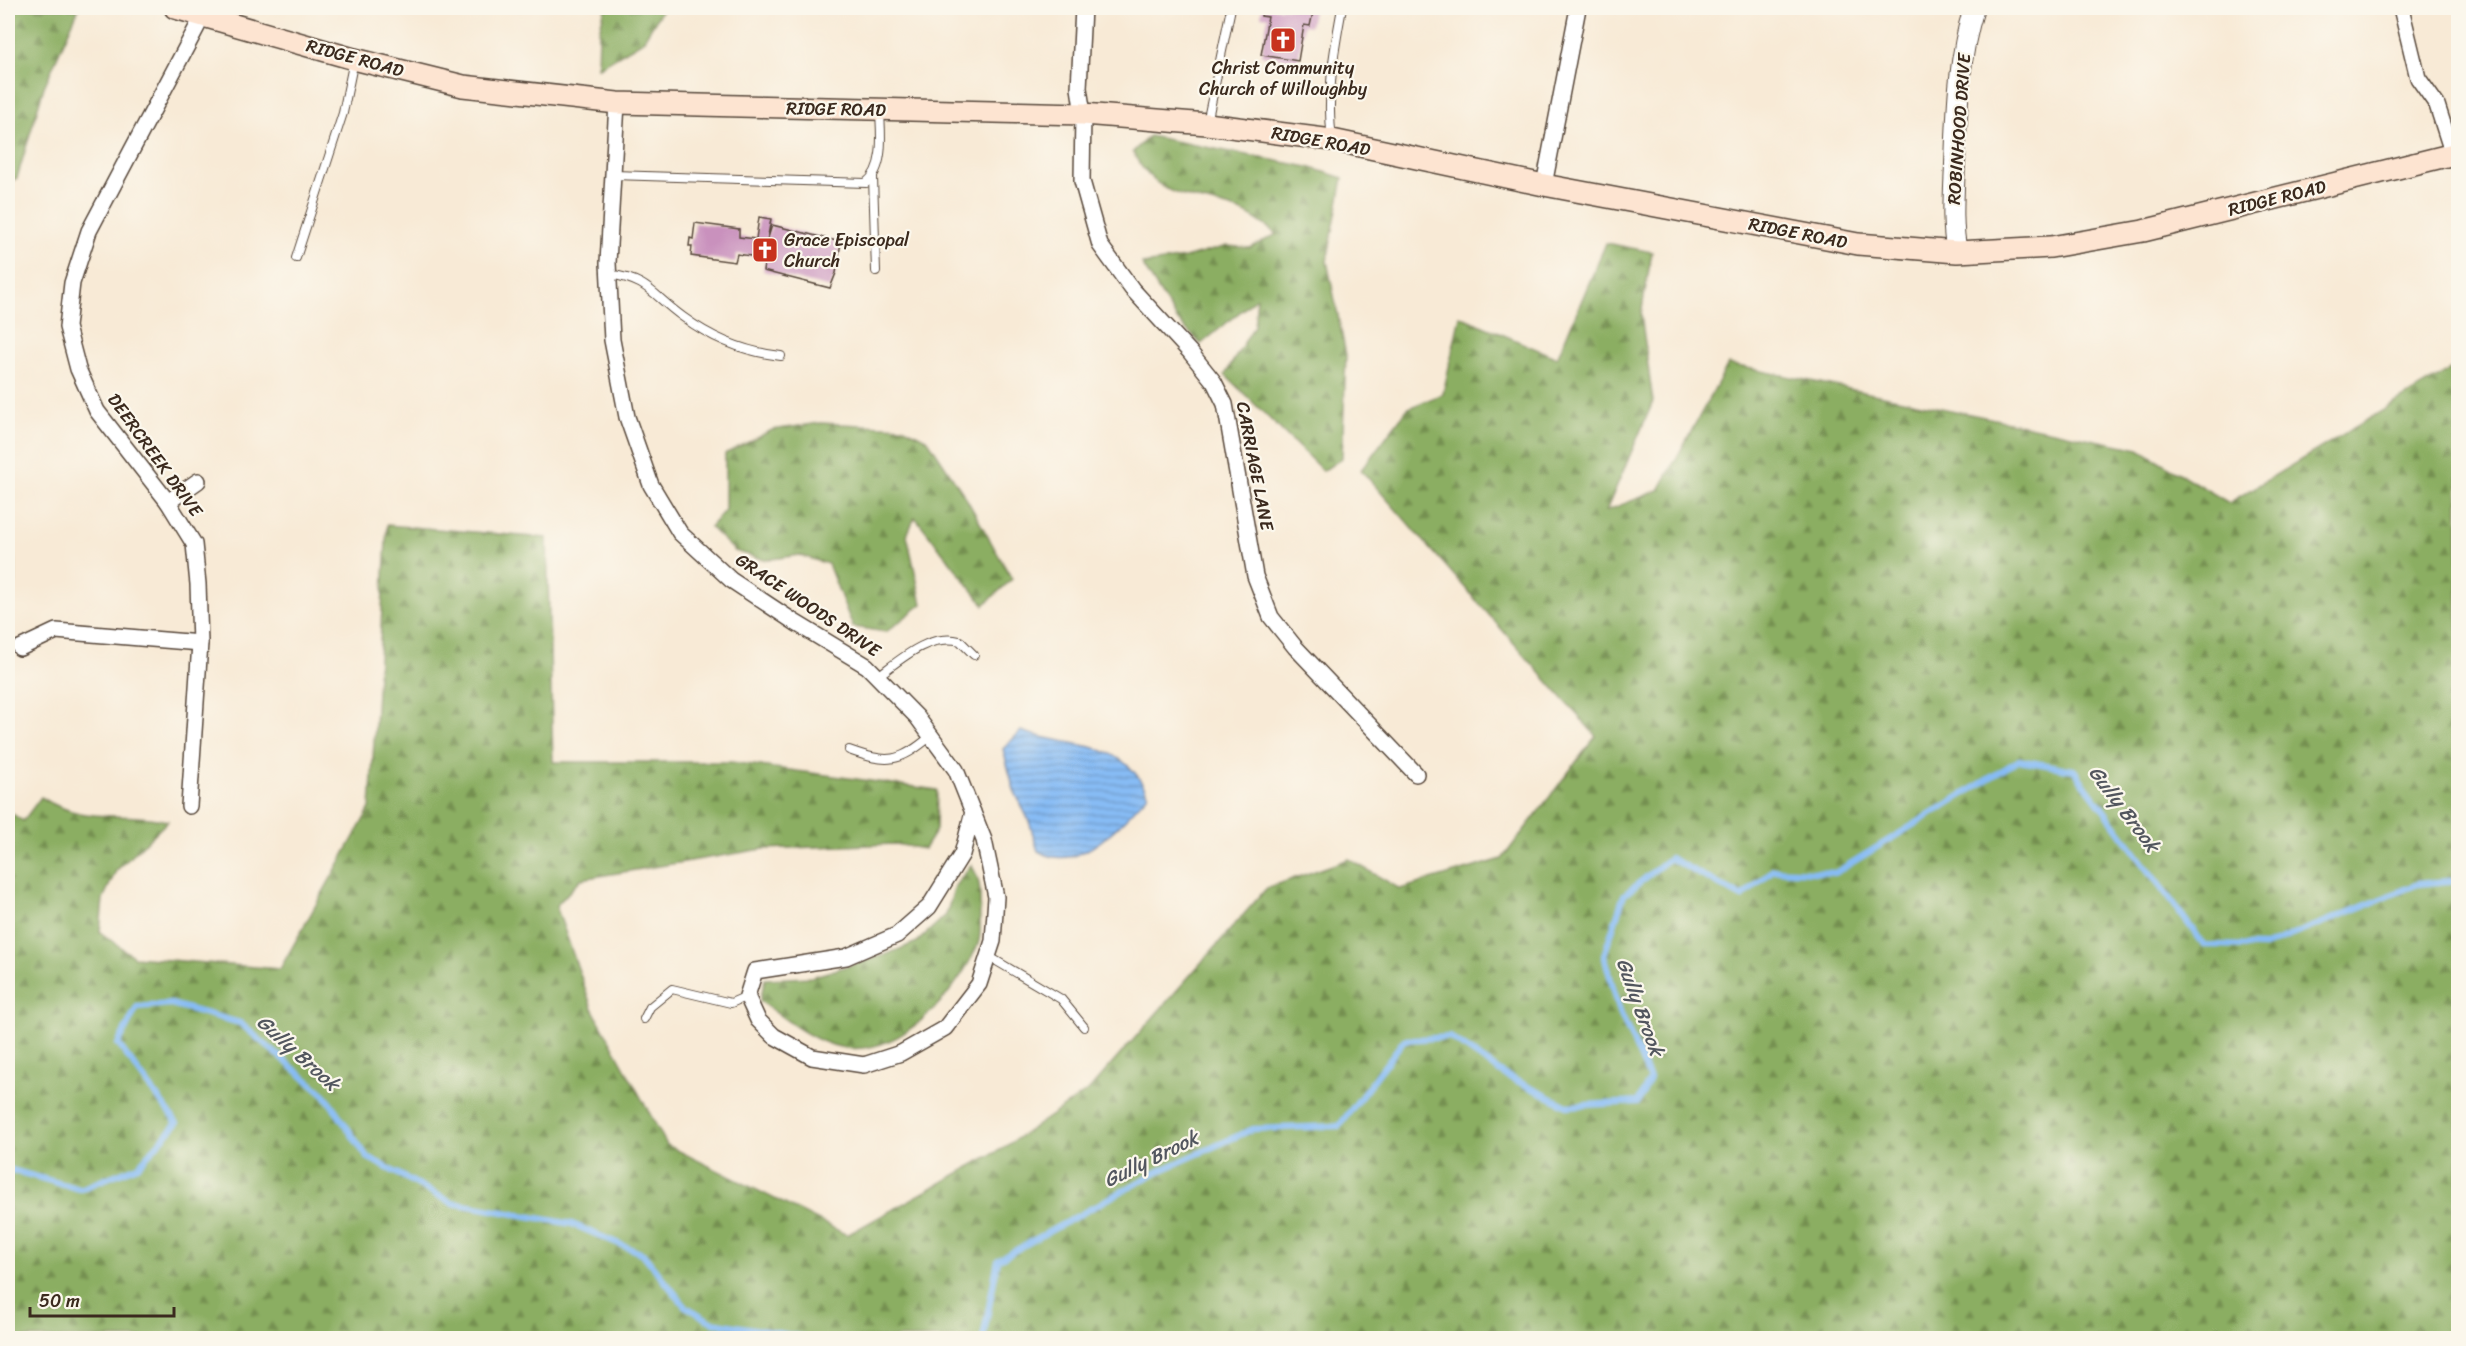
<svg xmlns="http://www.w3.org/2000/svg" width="2466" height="1346" font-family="Sriracha,sans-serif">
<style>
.forest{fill:url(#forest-firs);stroke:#636c40;stroke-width:1.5}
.water{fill:url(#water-rules);stroke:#61738a;stroke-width:1.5}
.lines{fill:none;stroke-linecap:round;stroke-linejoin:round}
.stream{stroke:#87bcf5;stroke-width:6}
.building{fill:#c991bd}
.service-casing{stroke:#57473a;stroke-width:10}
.minor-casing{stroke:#57473a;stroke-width:18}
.tertiary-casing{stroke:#57473a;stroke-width:22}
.secondary-casing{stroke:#57473a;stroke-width:24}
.service{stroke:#fff;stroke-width:8}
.minor{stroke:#fff;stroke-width:15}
.tertiary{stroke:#fff;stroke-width:20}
.secondary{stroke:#fde4d1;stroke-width:21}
.labels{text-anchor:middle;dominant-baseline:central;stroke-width:4.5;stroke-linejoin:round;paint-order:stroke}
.street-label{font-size:18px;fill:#3b2a1e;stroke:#fbf7ec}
.poi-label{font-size:18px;fill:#3b2a1e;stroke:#fbf7ec}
.water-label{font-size:20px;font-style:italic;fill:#52565e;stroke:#fbf7ec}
</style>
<defs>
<pattern id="forest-firs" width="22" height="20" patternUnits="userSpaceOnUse" patternTransform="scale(1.5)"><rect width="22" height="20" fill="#8bae62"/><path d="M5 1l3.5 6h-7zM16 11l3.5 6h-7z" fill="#738e50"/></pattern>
<pattern id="water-rules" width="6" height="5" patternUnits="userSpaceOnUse" patternTransform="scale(1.5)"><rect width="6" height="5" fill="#87bcf5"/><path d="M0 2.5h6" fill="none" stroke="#7099c6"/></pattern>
</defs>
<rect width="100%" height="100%" fill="#fbf7ec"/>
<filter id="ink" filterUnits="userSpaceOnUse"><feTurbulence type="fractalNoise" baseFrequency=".0167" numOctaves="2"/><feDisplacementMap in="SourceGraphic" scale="12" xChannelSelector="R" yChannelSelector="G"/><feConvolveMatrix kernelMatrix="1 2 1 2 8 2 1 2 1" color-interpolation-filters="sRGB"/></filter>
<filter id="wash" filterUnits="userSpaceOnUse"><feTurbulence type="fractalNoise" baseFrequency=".008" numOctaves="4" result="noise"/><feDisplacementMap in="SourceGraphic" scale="24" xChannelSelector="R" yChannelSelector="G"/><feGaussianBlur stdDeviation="1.35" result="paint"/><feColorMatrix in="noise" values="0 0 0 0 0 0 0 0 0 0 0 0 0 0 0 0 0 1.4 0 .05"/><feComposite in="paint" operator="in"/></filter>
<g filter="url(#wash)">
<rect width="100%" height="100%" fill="#f8ead6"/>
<!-- forest -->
<g class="forest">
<polygon points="8,8 79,8 44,87 17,178 8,183"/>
<polygon points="605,8 663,8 643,41 598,68 599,32"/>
<path d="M 1149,136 L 1308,167 L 1343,178 L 1327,261 L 1346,355 L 1342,458 L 1323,471 L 1225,375 L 1254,326 L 1257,298 L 1201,344 L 1178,321 L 1142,264 L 1185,258 L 1227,246 L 1250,248 L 1277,234 C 1265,226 1251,214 1237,210 C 1194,196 1155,199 1133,152 Z"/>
<path d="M 1606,243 L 1652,252 L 1641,314 L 1653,402 L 1606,511 L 1659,490 L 1728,364 L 2139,449 L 2229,503 L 2458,365 L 2458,1338 L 8,1338 L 8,811 L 23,821 L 41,797 C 85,826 121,810 168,821 L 116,871 L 103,899 L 100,932 L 134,957 L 280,969 L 370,808 L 387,525 L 547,538 L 553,762 L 731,762 L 937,790 L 936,830 L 924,849 L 895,844 L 763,849 L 581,879 L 556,906 L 592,1008 L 667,1145 L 847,1235 L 1000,1150 L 1089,1090 L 1267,888 L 1349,859 L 1400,889 L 1502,859 L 1596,736 L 1361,470 L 1408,408 L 1443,394 L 1460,316 L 1557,358 Z"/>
<polygon points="820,423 903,427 928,440 966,498 1012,579 984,605 915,517 907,535 922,604 886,632 853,627 828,564 799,555 765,560 735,551 710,527 725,510 725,454 772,430"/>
<polygon points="8,542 15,561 15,583 8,582"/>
<path d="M 971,865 C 981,880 980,890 980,908 C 979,919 982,935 978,944 C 957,994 899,1059 840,1047 C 811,1041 784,1018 760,1001 L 765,979 L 811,977 L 885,955 L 917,942 L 946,915 L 955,886 Z"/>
</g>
<!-- water -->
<path class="water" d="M 1021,731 C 1071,749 1124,737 1148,795 C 1122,822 1080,876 1038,851 L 1029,821 L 1014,790 L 1003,749 Z"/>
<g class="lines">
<!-- stream -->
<g class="stream">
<polyline points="8,1169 80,1189 138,1166 177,1123 118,1044 137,1007 171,1004 240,1023 325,1095 367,1157 452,1203 572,1224 643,1254 685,1306 712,1322 807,1338"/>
<polyline points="983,1338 998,1260 1155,1173 1253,1129 1339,1126 1404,1040 1450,1037 1505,1075 1567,1106 1638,1102 1650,1079 1620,1012 1604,955 1624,895 1670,858 1742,897 1773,870 1835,873 2019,760 2074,770 2204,945 2265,946 2418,884 2458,880"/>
</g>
</g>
<g id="blocks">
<!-- building -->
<g class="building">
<polygon points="1262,8 1314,8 1310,26 1304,25 1298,61 1261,55 1268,17 1261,16"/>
<polygon points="759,217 771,219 767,241 772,225 841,242 836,273 830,288 763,271 765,258 737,254 735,262 691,256 692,246 689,246 690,238 693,239 695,223 739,229 739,237 756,239"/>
</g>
</g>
</g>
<g filter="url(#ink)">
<use href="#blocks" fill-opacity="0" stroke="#57473a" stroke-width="1.5"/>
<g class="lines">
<defs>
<g id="service">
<polyline points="1207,123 1231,8"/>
<path d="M 1332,139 C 1326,95 1334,51 1342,8"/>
<path d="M 613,175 L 866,183 C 885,168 881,134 880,112"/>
<polyline points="873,177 876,271"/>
<polyline points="296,258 343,113 354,60"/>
<path d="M 608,274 C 650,280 651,294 683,317 C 713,339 744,352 781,356"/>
<path d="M 878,676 C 901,659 929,633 960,641 L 974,655"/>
<path d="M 849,750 C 888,764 899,763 931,736"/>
<polyline points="988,956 1061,999 1084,1027"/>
<polyline points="644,1019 650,1007 672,989 731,1003 747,996"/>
</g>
<g id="minor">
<polyline points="1083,8 1079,88 1083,114 1082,181 1100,245 1132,289 1190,352 1214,382 1225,404 1255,576 1271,617 1295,647 1416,774"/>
<polyline points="2401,8 2418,78 2437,105 2453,155"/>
<polyline points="617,103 608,263 612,340 627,417 651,485 680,533 731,580 796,623 867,666 917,717 956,770 984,840 996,897 993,941 979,984 945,1028 901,1053 864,1065 812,1057 774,1036 758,1020 747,996 755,971 846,957 897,935 929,907 962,854 973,812"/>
<polyline points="1544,185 1578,8"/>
<polyline points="168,502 198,481"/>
<polyline points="20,648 56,631 200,643"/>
<polyline points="189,806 200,643 198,584 194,544 168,502 97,411 78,369 67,327 72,283 89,231 207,8"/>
</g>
<path id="tertiary" d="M 1957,252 C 1951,223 1954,193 1955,164 C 1957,111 1958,58 1974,8"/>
<polyline id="secondary" points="175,8 354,59 463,86 617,103 1083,114 1207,124 1332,140 1544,185 1858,244 1957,252 2051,247 2143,231 2458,153"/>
</defs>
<!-- service casing -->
<use href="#service" class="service-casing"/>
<!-- minor casing -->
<use href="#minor" class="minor-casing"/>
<!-- tertiary casing -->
<use href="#tertiary" class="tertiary-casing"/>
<!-- secondary casing -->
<use href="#secondary" class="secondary-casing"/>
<!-- service -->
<use href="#service" class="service"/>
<!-- minor -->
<use href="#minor" class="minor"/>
<!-- tertiary -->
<use href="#tertiary" class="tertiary"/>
<!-- secondary -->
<use href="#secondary" class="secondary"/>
</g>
</g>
<!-- icons -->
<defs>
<symbol id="church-square" viewBox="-11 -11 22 22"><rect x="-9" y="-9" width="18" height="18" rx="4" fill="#c8321e" stroke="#fbf7ec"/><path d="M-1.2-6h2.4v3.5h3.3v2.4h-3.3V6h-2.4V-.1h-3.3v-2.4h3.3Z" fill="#fff"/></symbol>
</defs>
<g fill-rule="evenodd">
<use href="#church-square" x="1268" y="25" width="30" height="30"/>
<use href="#church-square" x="750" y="235" width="30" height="30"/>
</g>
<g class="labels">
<!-- street labels -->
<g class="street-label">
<text transform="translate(355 58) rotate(15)">RIDGE ROAD</text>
<text transform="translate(836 109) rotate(1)">RIDGE ROAD</text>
<text transform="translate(1959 129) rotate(-86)">ROBINHOOD DRIVE</text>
<text transform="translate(1321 141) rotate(10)">RIDGE ROAD</text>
<text transform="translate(2277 198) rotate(-14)">RIDGE ROAD</text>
<text transform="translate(1798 233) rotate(11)">RIDGE ROAD</text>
<text transform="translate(155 455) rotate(54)">DEERCREEK DRIVE</text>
<text transform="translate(1255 466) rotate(79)">CARRIAGE LANE</text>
<text transform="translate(808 605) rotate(34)">GRACE WOODS DRIVE</text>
</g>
<!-- poi labels -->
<g class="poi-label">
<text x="1283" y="68">Christ Community<tspan x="1283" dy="21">Church of Willoughby</tspan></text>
<text x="784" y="240" text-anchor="start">Grace Episcopal<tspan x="784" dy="21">Church</tspan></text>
</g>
<!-- water labels -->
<g class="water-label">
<text transform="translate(2124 809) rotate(53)">Gully Brook</text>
<text transform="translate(1640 1007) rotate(70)">Gully Brook</text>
<text transform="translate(298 1053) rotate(42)">Gully Brook</text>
<text transform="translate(1151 1159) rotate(-26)">Gully Brook</text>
</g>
</g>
<!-- margin -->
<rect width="2466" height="1346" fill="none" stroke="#fbf7ec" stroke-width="30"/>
<!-- scale -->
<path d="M30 1307v9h144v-9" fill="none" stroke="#3b2a1e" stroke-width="3"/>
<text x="39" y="1307" font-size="18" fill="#3b2a1e" stroke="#fbf7ec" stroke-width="4.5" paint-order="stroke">50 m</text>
</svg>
